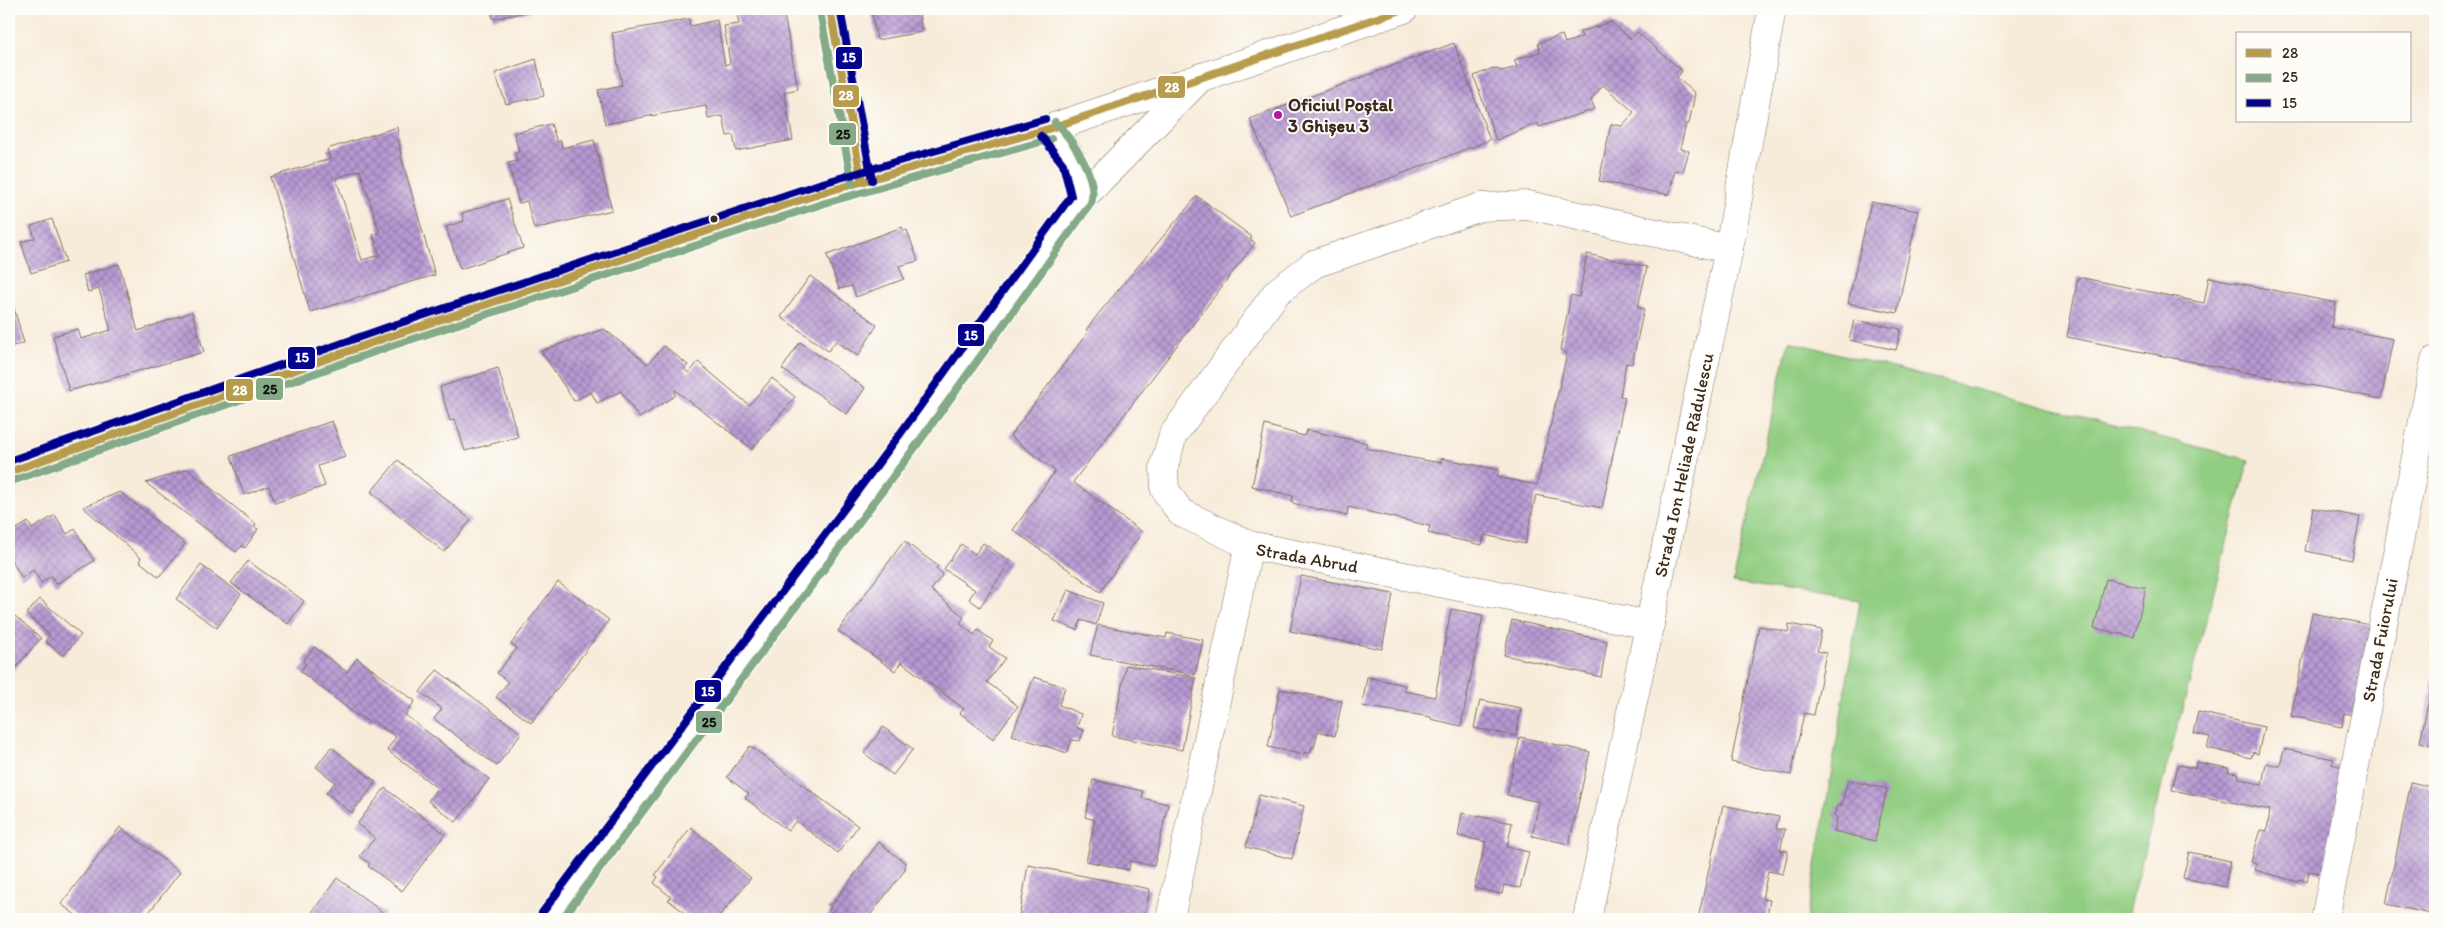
<svg xmlns="http://www.w3.org/2000/svg" width="2444" height="928" font-family="Itim,sans-serif">
<style>
.grass{fill:#91cd82;stroke:#667c50}
.building{fill:url(#building-cross-hatch);fill-rule:evenodd}
.lines{fill:none;stroke-linecap:round;stroke-linejoin:round}
.minor-casing{stroke:#7d6e60;stroke-width:29}
.major-casing{stroke:#7d6e60;stroke-width:29}
.minor{stroke:#fff;stroke-width:28}
.major{stroke:#fff;stroke-width:28}
.bus-1-casing{stroke:#fdfcf7;stroke-width:11}
.bus-2-casing{stroke:#fdfcf7;stroke-width:11}
.bus-3-casing{stroke:#fdfcf7;stroke-width:11}
.bus-1{stroke:#b89c4d;stroke-width:8}
.bus-2{stroke:#84aa88;stroke-width:8}
.bus-3{stroke:#06048c;stroke-width:8}
.poi-dot{fill:#b5179e;stroke:#fdfcf7;stroke-width:2}
.bus-dot{fill:#3b2a1e;stroke:#fdfcf7;stroke-width:2}
.labels{text-anchor:middle;dominant-baseline:central;stroke-width:4;stroke-linejoin:round;paint-order:stroke}
.poi-label{font-size:18px;font-weight:bold;fill:#3b2a1e;stroke:#fdfcf7;text-anchor:start}
.street-label{font-size:18px;fill:#3b2a1e;stroke:#fdfcf7}
.line-badge{stroke:#fdfcf7;stroke-width:2}
.badge-label{font-size:14px;text-anchor:middle;font-weight:bold;fill:#fff}
.pale-badge-label{font-size:14px;text-anchor:middle;font-weight:bold;fill:#111}
</style>
<defs>
<pattern id="building-cross-hatch" width="8" height="8" patternUnits="userSpaceOnUse" patternTransform="scale(1.25)"><rect width="8" height="8" fill="#b799d3"/><path d="M0 0l8 8M0 8l8-8" fill="none" stroke="#967dab"/></pattern>
</defs>
<rect width="100%" height="100%" fill="#fdfcf7"/>
<filter id="ink" filterUnits="userSpaceOnUse"><feTurbulence type="fractalNoise" baseFrequency=".02" numOctaves="2"/><feDisplacementMap in="SourceGraphic" scale="10" xChannelSelector="R" yChannelSelector="G"/><feConvolveMatrix kernelMatrix="1 2 1 2 8 2 1 2 1" color-interpolation-filters="sRGB"/></filter>
<filter id="wash" filterUnits="userSpaceOnUse"><feTurbulence type="fractalNoise" baseFrequency=".0096" numOctaves="4" result="noise"/><feDisplacementMap in="SourceGraphic" scale="20" xChannelSelector="R" yChannelSelector="G"/><feGaussianBlur stdDeviation="1.12" result="paint"/><feColorMatrix in="noise" values="0 0 0 0 0 0 0 0 0 0 0 0 0 0 0 0 0 1.4 0 .05"/><feComposite in="paint" operator="in"/></filter>
<g filter="url(#wash)">
<rect width="100%" height="100%" fill="#f7ecda"/>
<!-- grass -->
<polygon class="grass" points="1789,341 2249,460 2126,919 1807,919 1860,601 1733,582"/>
<g id="blocks">
<!-- building -->
<g class="building">
<polygon points="491,9 536,9 536,10 493,19"/>
<polygon points="736,9 783,9 798,89 784,92 793,140 736,151 733,135 727,136 723,116 708,119 706,106 605,124 598,90 622,85 612,33 689,19 690,26 717,20 725,65 730,63 724,26 739,24"/>
<polygon points="871,9 918,9 922,32 877,40"/>
<polygon points="1611,22 1631,39 1637,32 1682,71 1677,78 1695,93 1689,124 1686,124 1680,149 1689,151 1683,172 1675,170 1669,195 1599,181 1611,124 1622,126 1634,112 1603,85 1591,100 1595,109 1539,127 1538,123 1496,140 1474,76 1493,68 1502,71 1517,67 1514,60 1540,52 1538,43 1562,35 1565,43 1582,37 1580,32"/>
<polygon points="1454,43 1490,140 1291,216 1250,119"/>
<polygon points="536,59 544,96 506,104 495,73"/>
<polygon points="551,124 557,142 561,141 562,148 594,140 612,210 534,229 527,201 519,203 508,163 517,161 515,153 519,152 514,133"/>
<path d="M 397,127 L 401,156 L 435,275 L 310,312 L 270,177 L 330,159 L 327,149 ZM 360,170 L 380,233 L 373,235 L 380,255 L 362,260 L 336,178 Z"/>
<polygon points="1197,196 1252,237 1250,239 1255,243 1073,482 1142,532 1100,592 1013,530 1055,471 1010,436 1088,332 1086,330 1099,313"/>
<polygon points="507,199 523,248 460,269 446,227 464,221 462,213"/>
<polygon points="1871,202 1918,211 1897,313 1848,303"/>
<polygon points="52,219 66,262 31,273 21,242 35,238 31,226"/>
<polygon points="902,227 904,231 907,230 918,261 899,266 904,279 856,297 852,286 839,289 827,255"/>
<polygon points="1587,254 1647,267 1638,307 1644,309 1632,364 1626,363 1620,396 1625,397 1602,508 1536,495 1525,544 1484,535 1482,545 1428,533 1430,526 1348,507 1347,516 1292,503 1293,496 1252,486 1265,425 1304,436 1307,430 1367,443 1365,448 1401,456 1441,463 1441,458 1499,470 1497,477 1537,485 1567,353 1560,350 1571,295 1579,297"/>
<polygon points="119,264 138,331 192,312 204,352 69,391 53,336 78,329 81,339 111,330 99,289 88,292 83,275"/>
<polygon points="810,276 877,325 858,356 836,341 828,351 781,317"/>
<polygon points="2078,277 2204,303 2209,277 2336,303 2331,327 2393,339 2381,399 2067,337"/>
<polygon points="9,291 24,343 9,347"/>
<polygon points="1854,320 1901,329 1896,350 1849,340"/>
<polygon points="604,329 648,364 664,346 688,365 684,369 689,373 698,362 749,405 772,378 795,397 752,449 675,390 675,396 639,418 621,391 597,403 591,392 574,401 541,351"/>
<polygon points="800,342 865,388 847,414 782,369"/>
<polygon points="498,368 518,437 465,451 455,419 450,421 440,387"/>
<polygon points="332,421 345,457 318,466 325,486 275,503 269,486 244,495 231,456"/>
<polygon points="398,460 471,520 444,552 371,492"/>
<polygon points="187,469 256,524 254,527 258,529 245,548 242,546 236,552 146,483"/>
<polygon points="120,492 185,544 159,577 139,561 141,558 83,507"/>
<polygon points="2313,508 2360,517 2352,560 2305,551"/>
<polygon points="55,515 67,534 75,529 94,561 56,584 51,576 41,583 33,570 22,578 9,556 9,534 28,522 32,529"/>
<polygon points="904,541 938,566 936,568 943,574 931,590 964,617 960,623 974,635 978,630 993,641 989,647 1005,658 987,682 1018,706 993,739 960,713 964,709 901,662 895,671 838,631"/>
<polygon points="983,543 1010,561 980,607 969,599 975,590 944,569 961,544 975,554"/>
<polygon points="248,561 304,601 288,624 231,583"/>
<polygon points="201,565 241,594 217,628 176,599"/>
<polygon points="1301,576 1393,594 1382,649 1290,631"/>
<polygon points="2106,579 2146,588 2134,637 2094,628"/>
<polygon points="558,582 609,620 531,723 496,697 508,682 497,673 517,648 511,644"/>
<polygon points="1068,590 1103,603 1096,625 1081,620 1077,630 1054,621"/>
<polygon points="40,599 81,635 63,656 45,641 50,635 26,614"/>
<polygon points="1451,609 1483,615 1461,726 1431,719 1431,717 1362,706 1367,677 1405,685 1404,691 1435,697"/>
<polygon points="9,611 41,638 9,676"/>
<polygon points="2312,613 2375,626 2357,716 2344,713 2342,727 2291,716"/>
<polygon points="1512,620 1607,641 1601,677 1504,655"/>
<polygon points="1789,624 1822,630 1817,651 1826,653 1814,715 1804,713 1791,775 1731,762 1759,626 1788,632"/>
<polygon points="1098,625 1166,638 1167,633 1203,640 1195,675 1090,655"/>
<polygon points="314,647 347,672 357,658 415,701 405,715 489,779 456,822 428,801 437,788 387,750 396,737 373,721 371,723 355,714 300,671 306,664 303,661"/>
<polygon points="1126,665 1196,678 1182,750 1112,736"/>
<polygon points="437,670 521,733 497,766 434,719 442,709 420,692"/>
<polygon points="2435,670 2435,746 2420,742"/>
<polygon points="1034,677 1065,687 1059,705 1081,714 1077,728 1084,730 1080,741 1072,740 1067,753 1012,735"/>
<polygon points="1280,689 1342,701 1335,736 1318,731 1314,748 1312,747 1310,753 1304,752 1304,755 1268,747"/>
<polygon points="1480,700 1521,708 1516,736 1474,728"/>
<polygon points="2198,712 2264,727 2258,754 2253,752 2251,758 2207,748 2210,737 2193,733"/>
<polygon points="883,727 913,749 893,775 864,753"/>
<polygon points="1520,737 1590,752 1569,844 1532,836 1539,802 1507,795"/>
<polygon points="750,746 858,826 838,853 796,821 788,831 745,798 749,794 727,777"/>
<polygon points="331,747 376,782 352,813 326,793 335,782 316,767"/>
<polygon points="2284,749 2334,759 2332,764 2345,768 2323,874 2309,871 2307,881 2298,879 2298,882 2255,870 2257,863 2251,861 2261,830 2267,831 2270,810 2172,790 2178,765 2195,768 2196,762 2229,768 2228,772 2238,773 2239,778 2262,785 2266,763 2280,766"/>
<polygon points="1093,780 1143,791 1142,798 1168,804 1154,866 1130,861 1129,870 1086,861 1095,820 1085,817"/>
<polygon points="1848,780 1887,789 1875,841 1834,831 1837,817 1834,816 1837,805 1841,806"/>
<polygon points="2411,782 2435,788 2435,915 2386,904"/>
<polygon points="385,788 445,834 402,891 368,866 370,864 360,856 375,838 357,824"/>
<polygon points="1259,795 1304,806 1292,859 1246,847"/>
<polygon points="1723,805 1779,817 1776,829 1785,829 1780,851 1788,851 1783,874 1768,871 1767,876 1762,899 1770,900 1766,919 1698,919"/>
<polygon points="1462,813 1512,823 1507,847 1529,852 1520,888 1504,885 1502,894 1474,888 1486,842 1458,836"/>
<polygon points="120,827 180,872 144,919 81,919 61,904"/>
<polygon points="691,827 751,878 717,919 693,919 668,900 671,897 654,883 658,877 655,875"/>
<polygon points="879,842 905,863 905,870 867,919 825,919 831,912 828,910"/>
<polygon points="2189,852 2230,861 2225,887 2183,878"/>
<polygon points="1028,865 1150,889 1144,919 1019,919"/>
<polygon points="337,878 385,914 381,919 316,919 310,915"/>
</g>
</g>
</g>
<g filter="url(#ink)">
<use href="#blocks" fill-opacity="0" stroke="#7d6e60" stroke-width="1"/>
<g class="lines">
<defs>
<g id="minor">
<polyline points="830,9 862,182"/>
<polyline points="9,472 388,337 822,193 1048,129"/>
<polyline points="1249,545 1180,512 1165,490 1164,466 1173,435 1277,292 1314,264 1481,207 1528,205 1729,249"/>
<polyline points="1170,919 1249,545 1650,625"/>
<polyline points="1587,919 1729,249 1772,9"/>
<polyline points="2325,919 2435,360"/>
</g>
<g id="major">
<path d="M 1082,198 C 1076,164 1073,153 1048,129 L 1404,9"/>
<polyline points="550,919 908,440 1082,198 1201,77"/>
</g>
</defs>
<!-- minor casing -->
<use href="#minor" class="minor-casing"/>
<!-- major casing -->
<use href="#major" class="major-casing"/>
<!-- minor -->
<use href="#minor" class="minor"/>
<!-- major -->
<use href="#major" class="major"/>
<defs>
<g id="bus-1">
<polyline points="830,9 862,182"/>
<polyline points="9,472 388,337 822,193 1048,129 1404,9"/>
</g>
<g id="bus-2">
<polyline points="820,11 852,184"/>
<polyline points="12,481 391,346 825,203 1051,139"/>
<path d="M 562,919 L 916,446 L 1091,203 C 1099,178 1072,139 1055,122"/>
</g>
<g id="bus-3">
<polyline points="840,9 872,180"/>
<polyline points="9,461 385,328 819,184 1045,119"/>
<polyline points="542,913 900,434 1071,196 1063,164 1041,136"/>
</g>
</defs>
<!-- bus-1 casing -->
<use href="#bus-1" class="bus-1-casing"/>
<!-- bus-2 casing -->
<use href="#bus-2" class="bus-2-casing"/>
<!-- bus-3 casing -->
<use href="#bus-3" class="bus-3-casing"/>
<!-- bus-1 -->
<use href="#bus-1" class="bus-1"/>
<!-- bus-2 -->
<use href="#bus-2" class="bus-2"/>
<!-- bus-3 -->
<use href="#bus-3" class="bus-3"/>
</g>
</g>
<!-- markers -->
<circle class="poi-dot" cx="1278" cy="115" r="5"/>
<circle class="bus-dot" cx="714" cy="219" r="4.5"/>
<g class="labels">
<!-- poi labels -->
<g class="poi-label">
<text x="1288" y="105">Oficiul Poștal<tspan x="1288" dy="21">3 Ghișeu 3</tspan></text>
</g>
<!-- street labels -->
<g class="street-label">
<text transform="translate(1684 465) rotate(-78)">Strada Ion Heliade Rădulescu</text>
<text transform="translate(1307 558) rotate(10)">Strada Abrud</text>
<text transform="translate(2380 640) rotate(-79)">Strada Fuiorului</text>
</g>
</g>
<g class="line-badge">
<rect x="835" y="46" width="28" height="24" rx="5" fill="#06048c"/>
<rect x="1157" y="75" width="29" height="24" rx="5" fill="#b89c4d"/>
<rect x="832" y="84" width="28" height="24" rx="5" fill="#b89c4d"/>
<rect x="828" y="122" width="29" height="24" rx="5" fill="#84aa88"/>
<rect x="957" y="323" width="28" height="24" rx="5" fill="#06048c"/>
<rect x="287" y="346" width="29" height="24" rx="5" fill="#06048c"/>
<rect x="255" y="377" width="29" height="24" rx="5" fill="#84aa88"/>
<rect x="225" y="378" width="29" height="24" rx="5" fill="#b89c4d"/>
<rect x="694" y="679" width="28" height="24" rx="5" fill="#06048c"/>
<rect x="695" y="710" width="28" height="24" rx="5" fill="#84aa88"/>
</g>
<g class="badge-label">
<text x="849" y="62">15</text>
<text x="1172" y="92">28</text>
<text x="846" y="100">28</text>
<text x="971" y="340">15</text>
<text x="302" y="362">15</text>
<text x="240" y="395">28</text>
<text x="708" y="696">15</text>
</g>
<g class="pale-badge-label">
<text x="843" y="139">25</text>
<text x="270" y="394">25</text>
<text x="709" y="727">25</text>
</g>
<!-- margin -->
<rect width="2444" height="928" fill="none" stroke="#fdfcf7" stroke-width="30"/>
<!-- legend -->
<rect x="2236" y="32" width="175" height="90" fill="#fdfcf7" stroke="#afa8a0"/>
<rect x="2246" y="49" width="25" height="8" fill="#b89c4d" stroke="#afa8a0"/>
<text x="2282" y="58" font-size="15" fill="#3b2a1e">28</text>
<rect x="2246" y="74" width="25" height="8" fill="#84aa88" stroke="#afa8a0"/>
<text x="2282" y="82" font-size="15" fill="#3b2a1e">25</text>
<rect x="2246" y="99" width="25" height="8" fill="#06048c" stroke="#afa8a0"/>
<text x="2282" y="108" font-size="15" fill="#3b2a1e">15</text>
</svg>
